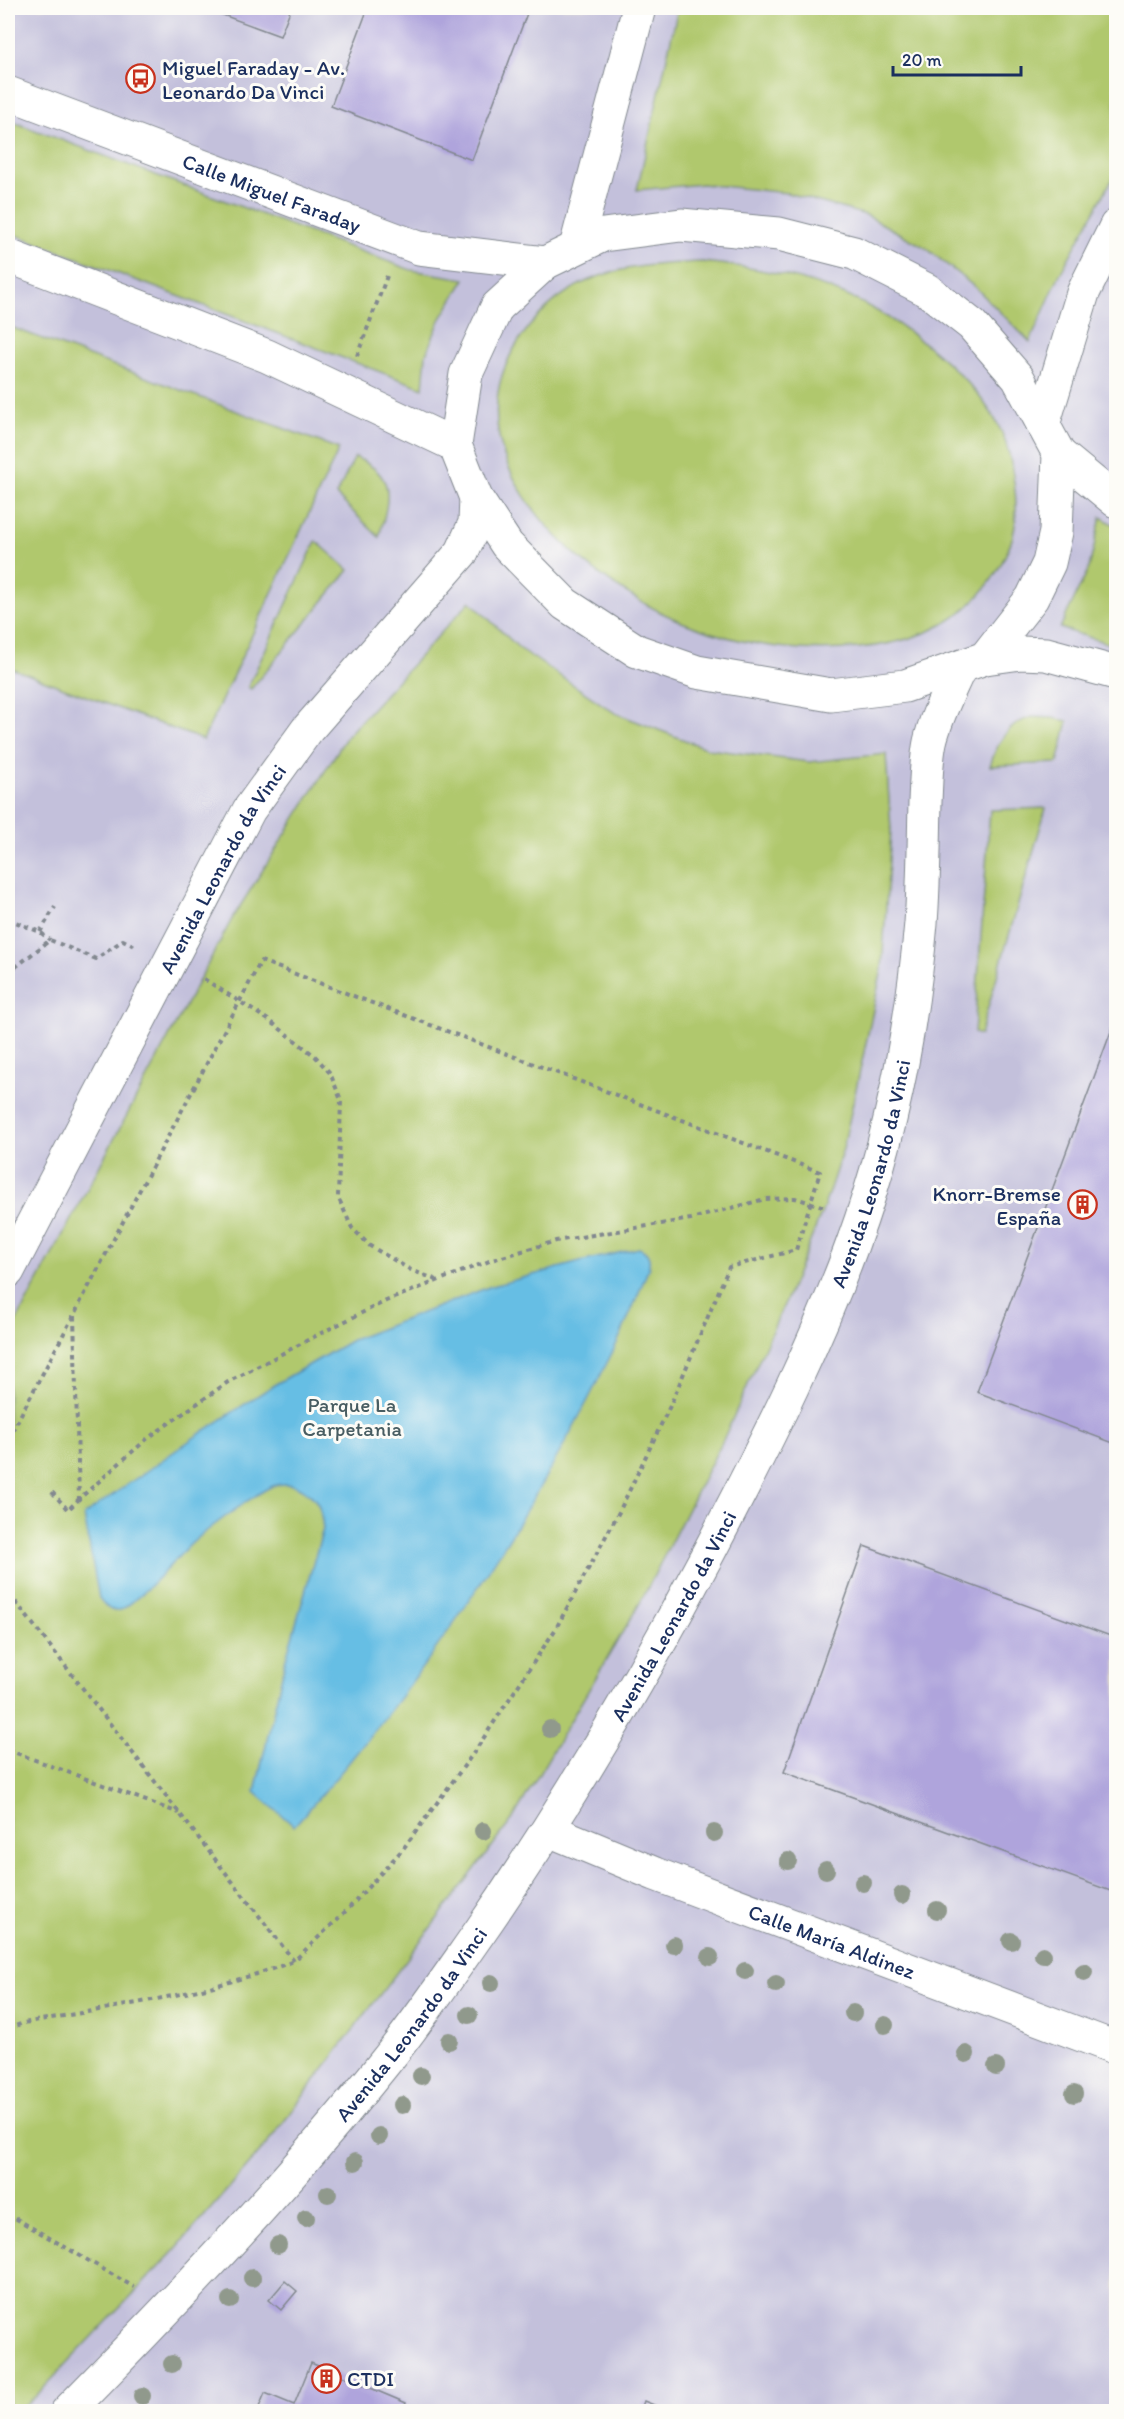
<svg xmlns="http://www.w3.org/2000/svg" width="1124" height="2419" font-family="Itim,sans-serif">
<style>
.industrial{fill:#c3c0db}
.green{fill:#b0c86d;stroke:#667c66;stroke-width:1.5}
.water{fill:#66bee4;stroke:#4076a1;stroke-width:1.5}
.building{fill:#afa4dc}
.lines{fill:none;stroke-linecap:round;stroke-linejoin:round}
.minor-casing{stroke:#82888f;stroke-width:35}
.tertiary-casing{stroke:#82888f;stroke-width:35}
.path{stroke:#82888f;stroke-width:4;stroke-dasharray:4.5 4.5;stroke-linecap:butt}
.minor{stroke:#fff;stroke-width:33}
.tertiary{stroke:#fff;stroke-width:33}
.tree{fill:#90998c}
.labels{text-anchor:middle;dominant-baseline:central;stroke-width:6;stroke-linejoin:round;paint-order:stroke}
.poi-label{font-size:21px;fill:#1b2f5e;stroke:#fdfcf7;text-anchor:start}
.street-label{font-size:21px;fill:#1b2f5e;stroke:#fdfcf7}
.park-label{font-size:21px;fill:#485d62;stroke:#fdfcf7}
</style>
<rect width="100%" height="100%" fill="#fdfcf7"/>
<filter id="ink" filterUnits="userSpaceOnUse"><feTurbulence type="fractalNoise" baseFrequency=".0167" numOctaves="2"/><feDisplacementMap in="SourceGraphic" scale="12" xChannelSelector="R" yChannelSelector="G"/><feConvolveMatrix kernelMatrix="1 2 1 2 8 2 1 2 1" color-interpolation-filters="sRGB"/></filter>
<filter id="wash" filterUnits="userSpaceOnUse"><feTurbulence type="fractalNoise" baseFrequency=".008" numOctaves="4" result="noise"/><feDisplacementMap in="SourceGraphic" scale="24" xChannelSelector="R" yChannelSelector="G"/><feGaussianBlur stdDeviation="1.35" result="paint"/><feColorMatrix in="noise" values="0 0 0 0 0 0 0 0 0 0 0 0 0 0 0 0 0 1.4 0 .05"/><feComposite in="paint" operator="in"/></filter>
<g filter="url(#wash)">
<rect width="100%" height="100%" fill="#e8e2c0"/>
<!-- industrial -->
<polygon class="industrial" points="8,8 1116,8 1116,2411 8,2412"/>
<!-- green -->
<g class="green">
<polygon points="678,8 1116,8 1116,172 1059,276 1030,342 977,289 926,248 866,215 787,193 702,184 637,190"/>
<polygon points="8,120 411,270 465,279 440,320 426,354 423,388 8,232"/>
<path d="M 703,262 C 751,267 798,275 843,294 C 899,318 977,376 1002,433 C 1009,449 1012,465 1014,482 C 1017,503 1018,525 1010,545 C 982,614 930,641 859,648 C 806,653 754,647 703,630 C 596,594 436,463 520,339 C 567,270 627,265 703,262 Z"/>
<polygon points="8,326 339,449 203,740 8,667"/>
<path d="M 355,457 C 398,476 389,499 379,537 L 336,495 Z"/>
<polygon points="1101,517 1116,526 1116,646 1060,628 1089,568"/>
<polygon points="316,541 349,570 251,689 248,687"/>
<polygon points="470,601 519,648 615,713 708,749 809,762 886,754 891,830 882,969 843,1149 824,1207 788,1296 723,1440 641,1601 512,1820 267,2144 173,2252 36,2396 19,2411 8,2412 8,1337 232,919 347,736"/>
<path d="M 1032,717 L 1053,718 L 1068,721 L 1058,763 L 990,766 C 997,743 1007,724 1032,717 Z"/>
<polygon points="1046,808 980,1035 974,1033 990,810"/>
</g>
<!-- water -->
<path class="water" d="M 639,1248 C 649,1252 651,1259 648,1270 C 637,1297 626,1326 612,1353 C 527,1524 422,1684 294,1826 L 255,1792 L 285,1662 L 323,1529 C 321,1508 319,1498 300,1488 C 292,1484 282,1483 273,1486 C 256,1493 205,1531 191,1544 C 178,1556 130,1611 116,1611 C 108,1611 104,1604 99,1598 L 84,1515 L 199,1434 L 274,1385 L 352,1340 L 489,1287 L 580,1262 Z"/>
<g id="blocks">
<!-- building -->
<g class="building">
<polygon points="204,8 291,8 280,36"/>
<polygon points="368,8 529,8 472,160 331,106"/>
<polygon points="1116,1018 1116,1444 977,1392"/>
<polygon points="864,1546 1116,1638 1116,1893 784,1772"/>
<polygon points="285,2281 297,2291 281,2310 269,2300"/>
<polygon points="311,2363 406,2403 402,2412 257,2412 265,2393 294,2405"/>
<polygon points="644,2401 669,2411 669,2412 640,2412"/>
</g>
</g>
</g>
<g filter="url(#ink)">
<use href="#blocks" fill-opacity="0" stroke="#82888f" stroke-width="1.5"/>
<g class="lines">
<defs>
<g id="minor">
<path id="s1" d="M 8,93 L 419,248 L 545,263"/>
<polyline points="8,256 267,356 455,445"/>
<polyline points="1059,454 1116,501"/>
<polyline points="985,658 1021,653 1046,654 1116,673"/>
<path id="s2" d="M 549,1830 L 655,1874 L 1116,2048"/>
</g>
<g id="tertiary">
<polygon points="681,225 779,234 854,253 927,290 972,325 1018,378 1059,454 1056,532 1049,563 1032,598 985,658 905,686 831,695 697,672 637,651 565,604 507,545 476,498 455,445 466,374 497,307 545,263 603,235"/>
<polyline points="576,247 639,8"/>
<polyline points="1043,425 1083,293 1116,226"/>
<path id="s3" d="M 8,1271 L 249,810 L 307,730 L 462,552 L 475,523 L 476,498"/>
<path id="s4" d="M 67,2412 C 178,2299 287,2185 386,2061 C 420,2019 450,1974 481,1930 C 565,1808 641,1681 710,1550 C 766,1443 822,1334 861,1220 C 894,1124 912,1024 921,923 C 924,883 924,843 925,802 C 926,783 926,761 930,742 C 936,716 949,692 960,667"/>
</g>
</defs>
<!-- minor casing -->
<use href="#minor" class="minor-casing"/>
<!-- tertiary casing -->
<use href="#tertiary" class="tertiary-casing"/>
<!-- path -->
<g class="path">
<polyline points="357,356 387,276"/>
<polyline points="8,919 40,932 50,940"/>
<polyline points="40,932 55,907"/>
<polyline points="8,973 50,940 96,959 123,940 135,946"/>
<polyline points="204,979 270,1021 315,1056 330,1073 341,1100 338,1197 352,1228 370,1246 411,1270 437,1280"/>
<polyline points="74,1316 79,1499 148,1438 228,1382 325,1331 386,1301 437,1281 492,1260 556,1241 691,1219 765,1199 795,1198 825,1207"/>
<polyline points="8,1439 261,961 820,1172 796,1250 729,1267 670,1406 619,1512 555,1630 475,1751 403,1849 349,1908 294,1961 8,1592"/>
<polyline points="52,1492 68,1510 79,1499"/>
<polyline points="8,1750 179,1813"/>
<path d="M 8,2029 L 23,2023 C 114,2007 207,1994 294,1961"/>
<polyline points="8,2214 134,2287"/>
</g>
<!-- minor -->
<use href="#minor" class="minor"/>
<!-- tertiary -->
<use href="#tertiary" class="tertiary"/>
</g>
<!-- trees -->
<g class="tree">
<circle cx="550" cy="1729" r="9"/>
<circle cx="483" cy="1831" r="9"/>
<circle cx="714" cy="1833" r="9"/>
<circle cx="788" cy="1861" r="9"/>
<circle cx="826" cy="1870" r="9"/>
<circle cx="863" cy="1883" r="9"/>
<circle cx="902" cy="1895" r="9"/>
<circle cx="937" cy="1910" r="9"/>
<circle cx="1011" cy="1941" r="9"/>
<circle cx="674" cy="1945" r="9"/>
<circle cx="1043" cy="1955" r="9"/>
<circle cx="710" cy="1957" r="9"/>
<circle cx="745" cy="1971" r="9"/>
<circle cx="1084" cy="1972" r="9"/>
<circle cx="491" cy="1983" r="9"/>
<circle cx="776" cy="1984" r="9"/>
<circle cx="853" cy="2013" r="9"/>
<circle cx="469" cy="2015" r="9"/>
<circle cx="885" cy="2025" r="9"/>
<circle cx="449" cy="2041" r="9"/>
<circle cx="966" cy="2054" r="9"/>
<circle cx="996" cy="2067" r="9"/>
<circle cx="421" cy="2076" r="9"/>
<circle cx="1074" cy="2094" r="9"/>
<circle cx="402" cy="2105" r="9"/>
<circle cx="379" cy="2136" r="9"/>
<circle cx="355" cy="2162" r="9"/>
<circle cx="328" cy="2194" r="9"/>
<circle cx="306" cy="2218" r="9"/>
<circle cx="278" cy="2245" r="9"/>
<circle cx="252" cy="2278" r="9"/>
<circle cx="230" cy="2300" r="9"/>
<circle cx="172" cy="2364" r="9"/>
<circle cx="142" cy="2396" r="9"/>
</g>
</g>
<!-- icons -->
<defs>
<symbol id="bus-ring" viewBox="-11 -11 22 22"><circle r="9.5" fill="#fdfcf7" stroke="#c8321e" stroke-width="1.5"/><path d="M-5-6H5V4H4V6H2V4H-2V6H-4V4H-5ZM-3.5-4V0h7V-4ZM-3.5 1.2v1.5H-2V1.2ZM2 1.2v1.5H3.5V1.2Z" fill="#c8321e"/></symbol>
<symbol id="building-ring" viewBox="-11 -11 22 22"><circle r="9.5" fill="#fdfcf7" stroke="#c8321e" stroke-width="1.5"/><path d="M-4-6H4V6H1V3H-1V6H-4ZM-2.5-4.3h1.7v1.8h-1.7ZM.8-4.3h1.7v1.8H.8ZM-2.5-1h1.7V.8h-1.7ZM.8-1h1.7V.8H.8Z" fill="#c8321e"/></symbol>
</defs>
<g fill-rule="evenodd">
<use href="#bus-ring" x="124" y="62" width="33" height="33"/>
<use href="#building-ring" x="1066" y="1188" width="33" height="33"/>
<use href="#building-ring" x="310" y="2362" width="33" height="33"/>
</g>
<g class="labels">
<!-- poi labels -->
<g class="poi-label">
<text x="162" y="67">Miguel Faraday - Av.<tspan x="162" dy="24">Leonardo Da Vinci</tspan></text>
<text x="1061" y="1193" text-anchor="end">Knorr-Bremse<tspan x="1061" dy="24">España</tspan></text>
<text x="347" y="2378">CTDI</text>
</g>
<!-- street labels -->
<g class="street-label">
<text stroke="none"><textPath href="#s1" startOffset="282">Calle Miguel Faraday</textPath></text>
<text stroke="none"><textPath href="#s3" startOffset="456">Avenida Leonardo da Vinci</textPath></text>
<text stroke="none"><textPath href="#s4" startOffset="1491">Avenida Leonardo da Vinci</textPath></text>
<text stroke="none"><textPath href="#s4" startOffset="1005">Avenida Leonardo da Vinci</textPath></text>
<text stroke="none"><textPath href="#s2" startOffset="304">Calle María Aldinez</textPath></text>
<text stroke="none"><textPath href="#s4" startOffset="519">Avenida Leonardo da Vinci</textPath></text>
</g>
<!-- park labels -->
<g class="park-label">
<text x="352" y="1404">Parque La<tspan x="352" dy="24">Carpetania</tspan></text>
</g>
</g>
<!-- margin -->
<rect width="1124" height="2419" fill="none" stroke="#fdfcf7" stroke-width="30"/>
<!-- scale -->
<path d="M893 66v9h128v-9" fill="none" stroke="#1b2f5e" stroke-width="3"/>
<text x="902" y="66" font-size="18" fill="#1b2f5e" stroke="#fdfcf7" stroke-width="4.5" paint-order="stroke">20 m</text>
</svg>
